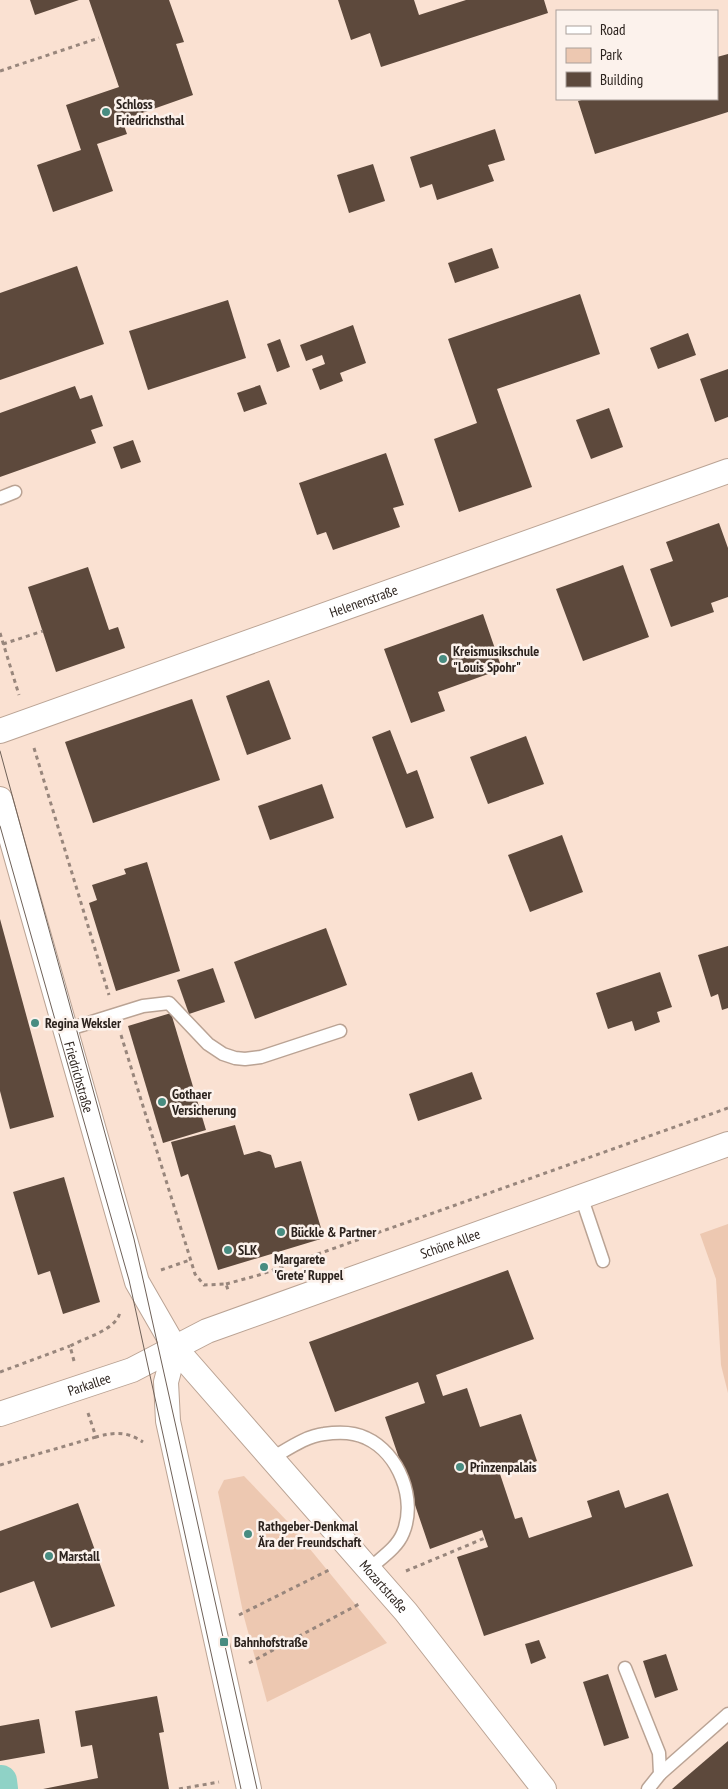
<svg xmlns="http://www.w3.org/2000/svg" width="728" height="1789" font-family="'PT Sans Narrow',sans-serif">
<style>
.green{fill:#edc8b1}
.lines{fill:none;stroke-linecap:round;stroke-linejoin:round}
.canal{stroke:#8fd2c6;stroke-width:32}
.building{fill:#5d493c}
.lane-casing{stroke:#baa394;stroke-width:15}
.street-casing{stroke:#baa394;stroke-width:26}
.path{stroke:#98867c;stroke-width:3;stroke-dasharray:4 4;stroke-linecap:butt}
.lane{stroke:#fff;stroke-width:12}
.street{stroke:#fff;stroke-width:24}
.tram{stroke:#6f6158;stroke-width:1}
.poi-dot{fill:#488c81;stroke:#fcf2ec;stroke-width:2}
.labels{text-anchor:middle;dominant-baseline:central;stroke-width:5;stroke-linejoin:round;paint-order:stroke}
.poi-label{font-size:14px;font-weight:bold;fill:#2c231e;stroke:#fcf2ec;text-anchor:start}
.street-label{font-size:14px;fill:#2c231e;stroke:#fcf2ec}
</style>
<rect width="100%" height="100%" fill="#fae1d2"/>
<!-- green -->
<g class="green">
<polygon points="728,1224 728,1393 721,1365 716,1279 700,1234"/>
<polygon points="244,1476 287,1521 387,1643 267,1702 244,1617 218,1492 224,1480"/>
</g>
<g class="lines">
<!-- canal -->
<polyline class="canal" points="1,1781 2,1789"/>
</g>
<!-- building -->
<g class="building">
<polygon points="30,0 79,0 35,15"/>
<polygon points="89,0 169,0 184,42 176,44 193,95 122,120 127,134 97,144 113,191 53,212 37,165 81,150 66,105 119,87"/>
<polygon points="338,0 414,0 419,15 466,0 544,0 548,13 381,67 370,33 351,40"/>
<polygon points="728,54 728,112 595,154 578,101 585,99 717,99 717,57"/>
<polygon points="495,129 505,160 488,165 494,181 437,200 432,184 420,188 410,157"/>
<polygon points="373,164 385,201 349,213 337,175"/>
<polygon points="492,248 499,268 455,283 448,263"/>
<polygon points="77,266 104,344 0,380 0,293"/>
<polygon points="580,294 600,354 497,389 532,487 459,512 434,439 477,423 448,339"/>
<polygon points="228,300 246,358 148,390 129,331"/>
<polygon points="353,325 366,363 340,373 343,381 320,390 312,369 325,364 322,355 306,361 300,345"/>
<polygon points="688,333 696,355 658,369 650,348"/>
<polygon points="280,339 290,367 277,372 267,344"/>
<polygon points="728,369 728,417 715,422 700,379"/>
<polygon points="260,385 267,404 244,412 237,393"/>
<polygon points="75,386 80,399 92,395 103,426 91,430 96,443 0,477 0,413"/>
<polygon points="609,408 623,447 591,459 576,420"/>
<polygon points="133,440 141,462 121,469 113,447"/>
<polygon points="386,453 404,505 393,508 400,527 333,550 326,532 317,535 299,483"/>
<polygon points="719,523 728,548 728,597 711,603 714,612 671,627 650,569 673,561 666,542"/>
<polygon points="623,565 649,637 583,661 556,589"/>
<polygon points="88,567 109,630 118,627 125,648 56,672 28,587"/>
<polygon points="483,614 502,669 438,692 445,711 411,723 384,649"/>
<polygon points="269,680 291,739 247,755 226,696"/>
<polygon points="192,699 220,780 93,823 65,742"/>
<polygon points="390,730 407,774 417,770 434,818 406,828 372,737"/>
<polygon points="526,736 544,784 488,804 470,757"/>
<polygon points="322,784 334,818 270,840 258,806"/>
<polygon points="562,835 583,892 530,912 508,855"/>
<polygon points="147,862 180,971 116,991 89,903 97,900 92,885 126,874 124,869"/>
<polygon points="0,919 54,1117 10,1129 0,1091"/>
<polygon points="326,928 347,985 255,1019 234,962"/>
<polygon points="728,946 728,1008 722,1010 718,994 711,997 698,955"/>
<polygon points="213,968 225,1002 189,1014 177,980"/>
<polygon points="660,972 672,1007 657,1012 660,1022 635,1031 632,1021 608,1029 596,993"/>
<polygon points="171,1013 206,1130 163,1143 128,1026"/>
<polygon points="472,1072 482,1099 418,1121 409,1094"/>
<polygon points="235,1125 244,1155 259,1151 271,1155 275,1168 301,1161 324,1238 218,1270 188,1174 181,1177 171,1142"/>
<polygon points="64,1177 100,1302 63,1314 50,1271 38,1275 13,1192"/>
<polygon points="508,1270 534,1339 436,1375 443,1396 467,1388 480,1427 521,1414 537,1461 500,1474 515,1519 522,1517 529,1538 592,1517 587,1501 619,1490 625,1508 668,1493 693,1566 484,1636 457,1557 488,1547 482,1530 430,1549 385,1417 425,1403 418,1382 335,1412 309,1342"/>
<polygon points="78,1503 115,1606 51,1628 34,1581 0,1593 0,1531"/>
<polygon points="539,1640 546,1658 531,1664 525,1644"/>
<polygon points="666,1654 678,1690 655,1698 643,1661"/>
<polygon points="608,1674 629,1738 604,1746 583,1682"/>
<polygon points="157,1696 164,1732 159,1733 169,1789 43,1789 98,1778 92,1745 81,1747 75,1711"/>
<polygon points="39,1719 45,1753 0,1761 0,1726"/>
<polygon points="728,1741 728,1789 672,1789"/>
</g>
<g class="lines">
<defs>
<g id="lane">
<polyline points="0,498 15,492"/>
<polyline points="66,1030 143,1006 169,1003 208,1044 223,1054 235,1058 245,1059 261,1057 340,1031"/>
<polyline points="581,1196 603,1261"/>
<path d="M 272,1458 C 288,1449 306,1436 324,1434 C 337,1432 354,1432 366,1438 C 399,1453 417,1500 403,1533 C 397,1548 381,1558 369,1569"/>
<polyline points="625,1668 659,1753 660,1774 648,1789"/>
<polyline points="660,1774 728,1714"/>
</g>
<g id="street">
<path id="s1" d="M 0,731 L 728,471"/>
<path id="s2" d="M 0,799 L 137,1282 L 175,1348 L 406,1612 L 544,1789"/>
<polyline points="175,1348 166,1382 168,1421 249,1789"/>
<path id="s3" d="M 0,1414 L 132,1370 L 207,1331 L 728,1144"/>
</g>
</defs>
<!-- lane casing -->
<use href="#lane" class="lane-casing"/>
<!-- street casing -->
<use href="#street" class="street-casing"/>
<!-- path -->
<g class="path">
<polyline points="0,71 99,38"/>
<polyline points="0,633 19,695"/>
<polyline points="3,644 43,631"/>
<polyline points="34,748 109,995"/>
<polyline points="121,1035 195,1274 204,1285 226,1284 229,1293"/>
<polyline points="161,1270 190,1260"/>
<polyline points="226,1284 259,1275 728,1108"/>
<path d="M 74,1361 L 70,1346 C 84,1338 120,1329 120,1310"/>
<polyline points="0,1372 70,1346"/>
<path d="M 88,1413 L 96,1437 C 115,1432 126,1431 143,1442"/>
<polyline points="0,1465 96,1437"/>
<polyline points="406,1571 485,1538"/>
<polyline points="239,1615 331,1569"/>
<polyline points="249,1663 361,1603"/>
<polyline points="179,1789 219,1782"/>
</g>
<!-- lane -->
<use href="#lane" class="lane"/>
<!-- street -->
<use href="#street" class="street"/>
<!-- tram -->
<g class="tram">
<polyline points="0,751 134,1239 257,1789"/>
<polyline points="0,826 129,1280 241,1789"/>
</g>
</g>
<!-- markers -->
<g class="poi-dot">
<circle cx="106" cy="112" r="5"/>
<circle cx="443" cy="659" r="5"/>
<circle cx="35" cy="1023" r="5"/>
<circle cx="162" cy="1102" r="5"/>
<circle cx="281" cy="1232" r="5"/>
<circle cx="228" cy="1250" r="5"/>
<circle cx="264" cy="1267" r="5"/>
<circle cx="460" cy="1467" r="5"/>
<circle cx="248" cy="1534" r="5"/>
<circle cx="49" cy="1556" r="5"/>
<rect x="219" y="1637" width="10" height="10" rx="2.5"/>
</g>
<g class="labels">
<!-- poi labels -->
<g class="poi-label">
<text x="116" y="104">Schloss<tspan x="116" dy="16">Friedrichsthal</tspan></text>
<text x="453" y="651">Kreismusikschule<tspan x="453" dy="16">"Louis Spohr"</tspan></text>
<text x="45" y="1023">Regina Weksler</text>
<text x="172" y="1094">Gothaer<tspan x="172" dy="16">Versicherung</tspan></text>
<text x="291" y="1232">Bückle &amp; Partner</text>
<text x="238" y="1250">SLK</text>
<text x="274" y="1259">Margarete<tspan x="274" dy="16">'Grete' Ruppel</tspan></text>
<text x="470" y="1467">Prinzenpalais</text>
<text x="258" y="1526">Rathgeber-Denkmal<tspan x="258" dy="16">Ära der Freundschaft</tspan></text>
<text x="59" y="1556">Marstall</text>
<text x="234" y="1642">Bahnhofstraße</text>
</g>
<!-- street labels -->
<g class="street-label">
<text stroke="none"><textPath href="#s1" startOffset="386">Helenenstraße</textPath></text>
<text stroke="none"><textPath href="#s2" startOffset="289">Friedrichstraße</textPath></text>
<text stroke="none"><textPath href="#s3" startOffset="482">Schöne Allee</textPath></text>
<text stroke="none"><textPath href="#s3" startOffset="94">Parkallee</textPath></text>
<text stroke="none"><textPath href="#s2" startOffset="895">Mozartstraße</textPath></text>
</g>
</g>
<!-- legend -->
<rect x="556" y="10" width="162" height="90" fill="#fcf2ec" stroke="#a99f9a"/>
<rect x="566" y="26" width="25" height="8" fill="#ffffff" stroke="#a99f9a"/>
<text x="600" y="35" font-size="15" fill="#2c231e">Road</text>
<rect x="566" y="48" width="25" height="15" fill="#edc8b1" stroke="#a99f9a"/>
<text x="600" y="60" font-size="15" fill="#2c231e">Park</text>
<rect x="566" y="72" width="25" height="15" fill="#5d493c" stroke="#a99f9a"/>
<text x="600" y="85" font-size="15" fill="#2c231e">Building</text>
</svg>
